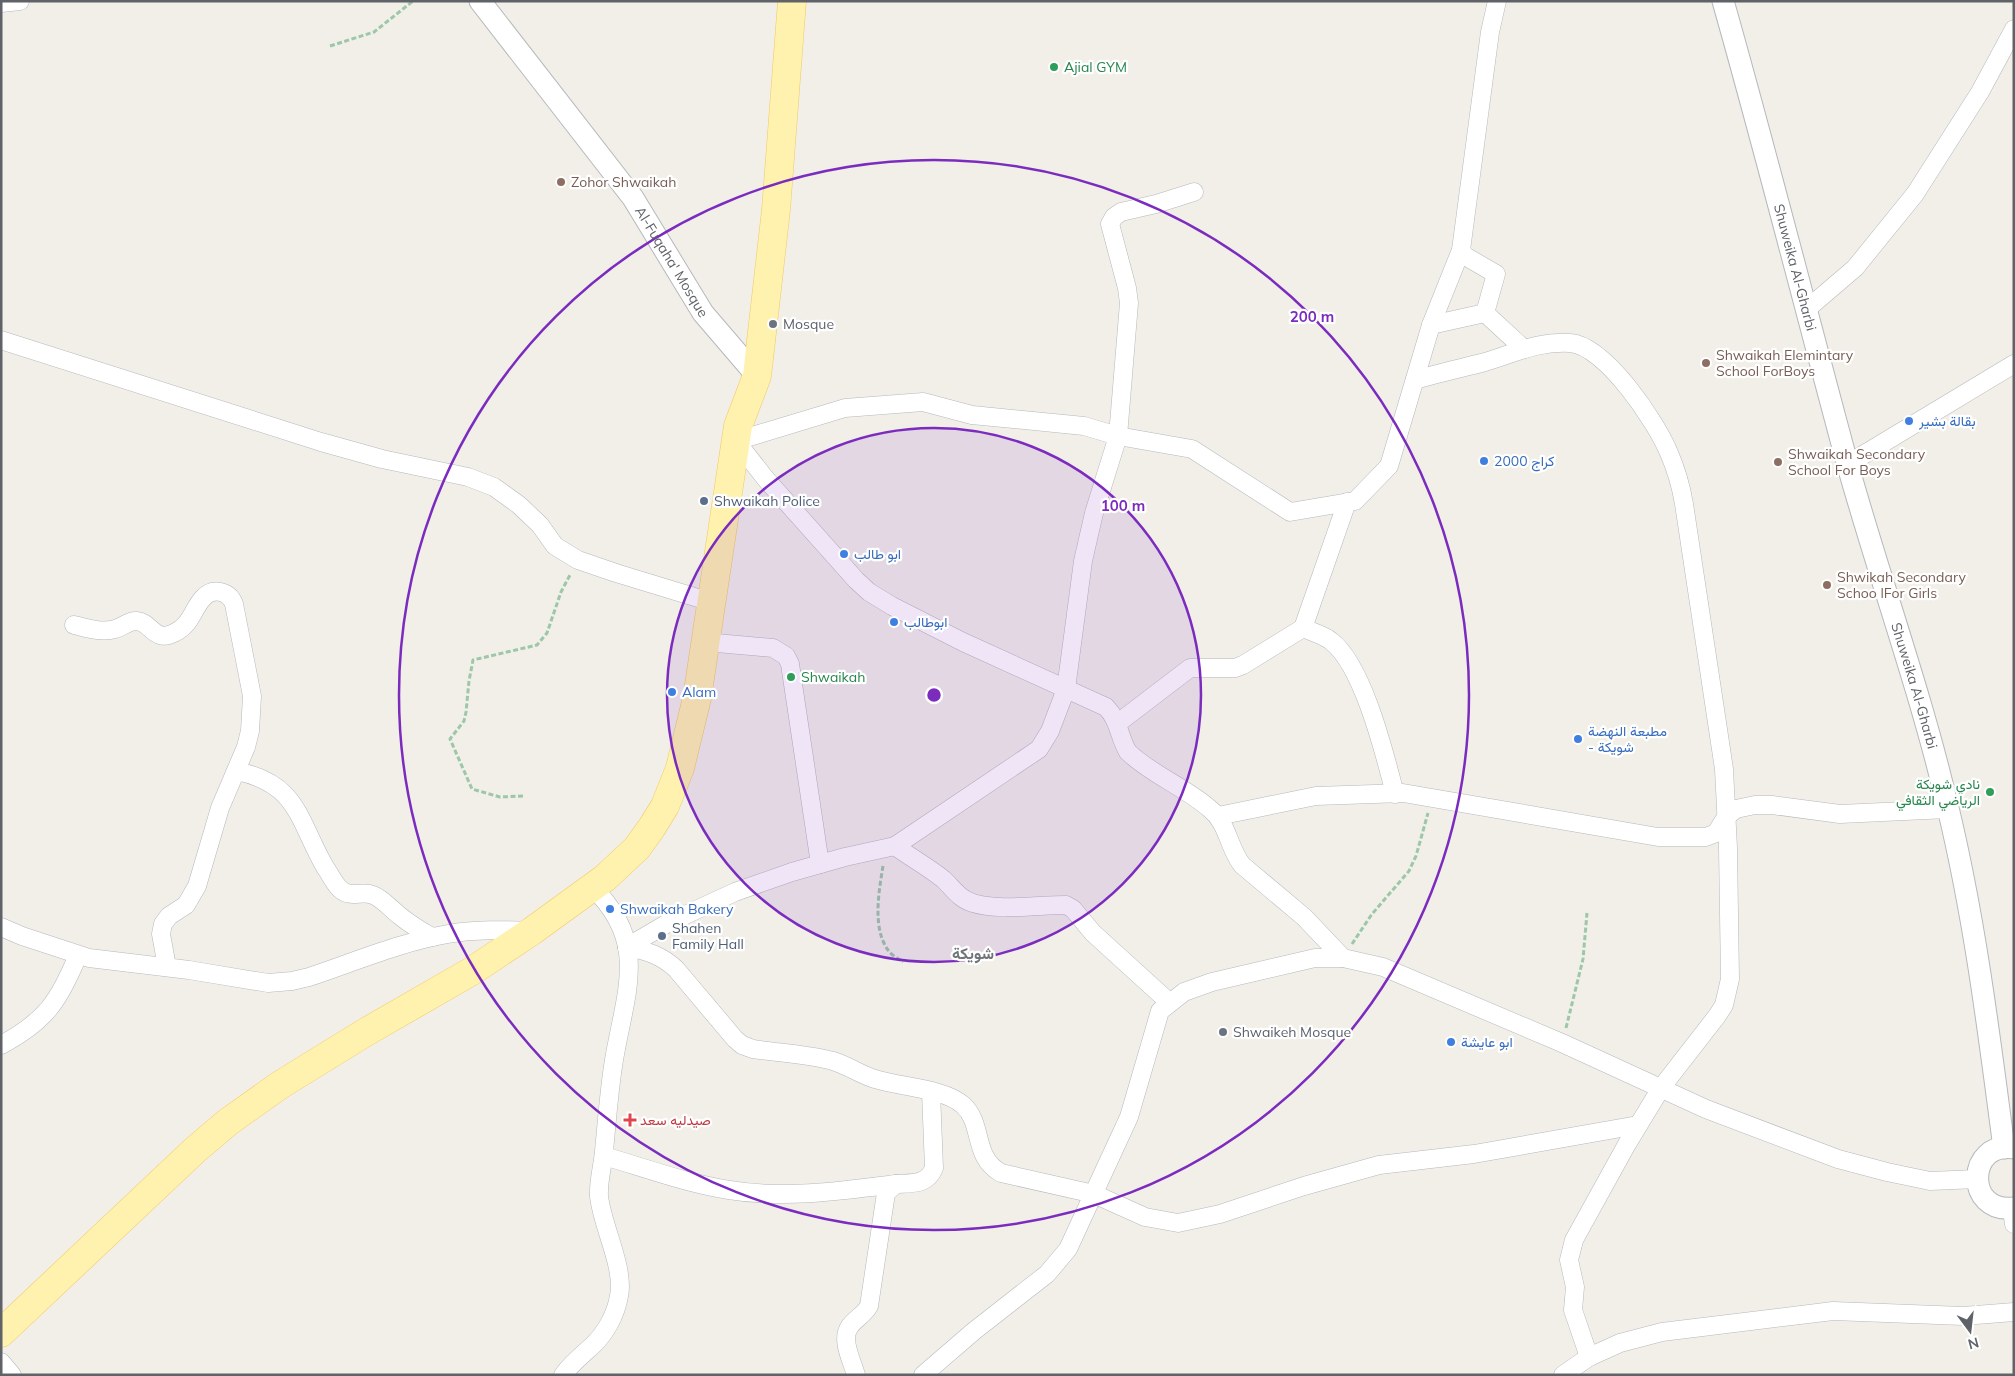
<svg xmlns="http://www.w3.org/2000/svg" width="2015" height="1376" font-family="Mulish,Vazirmatn,sans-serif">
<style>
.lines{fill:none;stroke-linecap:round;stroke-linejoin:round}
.minor-casing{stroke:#b5b8bc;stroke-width:19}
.tertiary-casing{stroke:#b5b8bc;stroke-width:23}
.primary-casing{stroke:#f2c960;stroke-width:29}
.path{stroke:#9cc7a9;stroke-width:3;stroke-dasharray:5 2.5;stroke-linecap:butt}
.minor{stroke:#fff;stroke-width:18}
.tertiary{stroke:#fff;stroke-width:21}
.primary{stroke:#fff2af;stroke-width:28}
.ring{fill:none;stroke:#7b2cbf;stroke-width:2.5}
.leisure-dot{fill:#2e9e5b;stroke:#fff;stroke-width:2}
.education-dot{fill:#8d6e63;stroke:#fff;stroke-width:2}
.worship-dot{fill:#6b7280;stroke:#fff;stroke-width:2}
.shop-dot{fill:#3f7fe0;stroke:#fff;stroke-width:2}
.service-dot{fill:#5c6f8a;stroke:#fff;stroke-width:2}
.health-dot{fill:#e0444e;stroke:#fff;stroke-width:2}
.labels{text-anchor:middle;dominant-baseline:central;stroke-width:4.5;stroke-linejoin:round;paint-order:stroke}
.leisure-label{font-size:14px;fill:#27864d;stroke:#fff;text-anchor:start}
.education-label{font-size:14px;fill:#785e54;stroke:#fff;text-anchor:start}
.street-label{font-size:14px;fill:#5f6368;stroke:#fff}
.worship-label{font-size:14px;fill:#5b616d;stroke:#fff;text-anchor:start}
.shop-label{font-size:14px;fill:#366cbe;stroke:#fff;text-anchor:start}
.service-label{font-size:14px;fill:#4e5e75;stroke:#fff;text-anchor:start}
.health-label{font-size:14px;fill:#be3a42;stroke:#fff;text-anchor:start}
.quarter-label{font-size:16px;font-weight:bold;fill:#70757a;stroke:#fff}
.centre{fill:#7b2cbf;stroke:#fff;stroke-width:2.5}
.ring-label{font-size:15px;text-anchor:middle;font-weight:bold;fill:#7b2cbf;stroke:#fff;stroke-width:4.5;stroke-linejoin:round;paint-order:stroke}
</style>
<rect width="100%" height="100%" fill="#f1efe8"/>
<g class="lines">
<defs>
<g id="minor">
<polyline points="1,3 20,1"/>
<polyline points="1807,309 1855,268 1915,194 1980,92 2014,29"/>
<polyline points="1485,313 1524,349"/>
<polyline points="1431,325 1485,313 1496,274 1465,256 1461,250"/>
<polyline points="1,340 321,442 382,459 468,477 494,487 519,505 540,525 555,546 578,560 616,573 711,602"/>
<path d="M 1415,380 C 1438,373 1462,368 1485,362 C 1515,353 1538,341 1570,343 C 1605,345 1657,423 1669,453 C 1676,469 1681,486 1684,504 L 1724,769 L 1728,848 L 1730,979 L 1724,1005 L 1717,1016 L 1661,1088 L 1627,1144 L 1574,1240 L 1569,1260 L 1575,1287 L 1573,1310 L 1589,1357"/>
<polyline points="1848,464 2014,364"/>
<path d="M 74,625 C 87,628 102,633 115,629 C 123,627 129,620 137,621 C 151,622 154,643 174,633 C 192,624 192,610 203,598 C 213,587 229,591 234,604 L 252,696 L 250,731 L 246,747 L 220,808 L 197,886 L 186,905 L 169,916 L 163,924 L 161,934 L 167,967"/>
<polyline points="1303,628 1347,502"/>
<polyline points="705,642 773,648 786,656 790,664 820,864"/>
<path d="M 1118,723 L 1190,668 L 1235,668 L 1243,665 L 1303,628 C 1312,632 1324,635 1331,641 C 1363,665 1385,755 1395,794"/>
<path d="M 236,771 C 298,783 298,820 325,867 C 330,874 334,883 340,889 C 351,899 361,890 373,895 C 383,899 391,909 400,916 C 410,924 421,931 432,937"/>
<polyline points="1218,816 1316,796 1403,793 1658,837 1706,837 1716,833 1726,817 1736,809 1755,805 1772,805 1840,814 1948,809"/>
<path d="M 895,846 C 910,857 928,867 943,879 C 953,888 959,899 973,903 C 997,911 1039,905 1066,905 L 1073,909 L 1093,933 L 1170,1003"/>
<path d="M 1,927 L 22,936 L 89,958 L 189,970 L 268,983 L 292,981 L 309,977 C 354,962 401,942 448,934 C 476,929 503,930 532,931"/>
<path d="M 627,947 C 647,951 661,955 676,969 L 735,1039 L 742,1045 L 753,1049 C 779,1053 807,1054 833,1061 C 847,1065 861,1075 875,1079 C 900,1087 944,1088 963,1105 C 984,1124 972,1157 1001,1173 L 1094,1194 L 1145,1217 L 1178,1223 L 1220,1214 L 1304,1186 L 1379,1165 L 1474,1154 L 1638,1125"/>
<polyline points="627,947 668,923 735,892 792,872 845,857 895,846 1039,749 1050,731 1066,689 1083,561 1094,513 1118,436 1129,303 1127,288 1110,224 1114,217 1121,212 1156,204 1194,192"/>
<path d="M 1343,958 L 1304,917 L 1242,865 C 1228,847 1228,823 1210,809 C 1185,787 1152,775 1128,752 C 1119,737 1119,720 1106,707 L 963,642 L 892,606 L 869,592 L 856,580 L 765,478 L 736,441 L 845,408 L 923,402 L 972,415 L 1084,426 L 1118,436 L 1192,449 L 1290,512 L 1355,501 L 1389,466 L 1431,325 L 1461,250 L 1490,32 L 1497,1"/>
<path d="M 1,1045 C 46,1021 59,1001 78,955"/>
<path d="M 604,1156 C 645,1168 686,1183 729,1190 C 784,1199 841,1191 896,1184"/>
<polyline points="2012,1209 2014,1224"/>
<polyline points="1,1362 12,1375"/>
<path d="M 563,1375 C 571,1364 582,1355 592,1346 C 606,1333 616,1314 619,1296 C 625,1268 602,1226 599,1196 C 598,1182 603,1165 604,1151 C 607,1121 609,1090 614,1060 C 625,993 650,942 592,887"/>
<path d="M 856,1375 C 852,1361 840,1339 850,1326 C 856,1318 864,1315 869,1306 L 886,1193 L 896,1184 C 913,1183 927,1185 934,1168 L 931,1092"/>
<polyline points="923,1375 974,1331 1047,1274 1068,1249 1129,1117 1160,1011 1184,992 1212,982 1315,958 1343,958 1383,967 1562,1043 1706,1109 1838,1159 1887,1172 1930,1181 1977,1179"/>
<polyline points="1563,1375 1589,1357 1620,1343 1662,1332 1833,1311 1963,1316 2014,1312"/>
</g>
<g id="tertiary">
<path id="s1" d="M 480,1 L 633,198 L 703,313 L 757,376"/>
<path id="s2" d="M 1723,1 C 1767,156 1806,311 1848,466 C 1880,580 1921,692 1948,808 C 1975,920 1989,1034 2004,1148"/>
<path d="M 2014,1148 C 1967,1140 1964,1214 2014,1208"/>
</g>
<polyline id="primary" points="1,1333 195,1150 228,1122 280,1085 366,1032 472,971 532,931 605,878 637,848 652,827 665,806 680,768 697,698 738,426 757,376 776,210 792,1"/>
</defs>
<!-- minor casing -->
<use href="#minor" class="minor-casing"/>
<!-- tertiary casing -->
<use href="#tertiary" class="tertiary-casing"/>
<!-- primary casing -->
<use href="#primary" class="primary-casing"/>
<!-- path -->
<g class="path">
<polyline points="330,46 374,32 413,1"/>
<polyline points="523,796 500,797 472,789 450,739 464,721 466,712 469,681 473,660 537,645 547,633 561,592 571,573"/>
<path d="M 883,866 C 879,891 872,928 888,950 C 891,955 899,959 903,962"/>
<polyline points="1352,944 1372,914 1409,871 1416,856 1428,813"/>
<polyline points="1566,1028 1583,959 1587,913"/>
</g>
<!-- minor -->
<use href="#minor" class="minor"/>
<!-- tertiary -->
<use href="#tertiary" class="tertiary"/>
<!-- primary -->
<use href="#primary" class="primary"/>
</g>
<!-- distance rings -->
<circle cx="934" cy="695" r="267" fill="#7b2cbf" fill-opacity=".12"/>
<g class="ring">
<circle cx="934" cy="695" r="267"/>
<circle cx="934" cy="695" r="535"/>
</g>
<!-- markers -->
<g class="leisure-dot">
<circle cx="1054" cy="67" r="5"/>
<circle cx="791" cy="677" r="5"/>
<circle cx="1990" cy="792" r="5"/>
</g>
<g class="education-dot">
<circle cx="561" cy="182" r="5"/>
<circle cx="1706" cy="363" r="5"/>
<circle cx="1778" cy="462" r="5"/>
<circle cx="1827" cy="585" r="5"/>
</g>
<g class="worship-dot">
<circle cx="773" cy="324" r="5"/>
<circle cx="1223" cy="1032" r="5"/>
</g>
<g class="shop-dot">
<circle cx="1909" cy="421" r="5"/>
<circle cx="1484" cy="461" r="5"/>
<circle cx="844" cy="554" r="5"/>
<circle cx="894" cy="622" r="5"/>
<circle cx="672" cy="692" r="5"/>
<circle cx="1578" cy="739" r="5"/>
<circle cx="610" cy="909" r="5"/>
<circle cx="1451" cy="1042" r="5"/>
</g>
<g class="service-dot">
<circle cx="704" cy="501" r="5"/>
<circle cx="662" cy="936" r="5"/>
</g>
<path class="health-dot" d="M627.5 1112.5h5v5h5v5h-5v5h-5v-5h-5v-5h5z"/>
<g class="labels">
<!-- leisure labels -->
<g class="leisure-label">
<text x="1064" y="67">Ajial GYM</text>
<text x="801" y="677">Shwaikah</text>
<text x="1980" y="784" text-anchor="end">نادي شويكة<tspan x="1980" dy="16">الرياضي الثقافي</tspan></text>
</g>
<!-- education labels -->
<g class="education-label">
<text x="571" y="182">Zohor Shwaikah</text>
<text x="1716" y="355">Shwaikah Elemintary<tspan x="1716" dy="16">School ForBoys</tspan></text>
<text x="1788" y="454">Shwaikah Secondary<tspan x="1788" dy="16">School For Boys</tspan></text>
<text x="1837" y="577">Shwikah Secondary<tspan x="1837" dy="16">Schoo lFor Girls</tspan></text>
</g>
<!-- street labels -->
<g class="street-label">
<text stroke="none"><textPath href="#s1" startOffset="324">Al-Fuqaha' Mosque</textPath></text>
<text stroke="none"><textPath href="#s2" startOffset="276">Shuweika Al-Gharbi</textPath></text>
<text stroke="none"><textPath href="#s2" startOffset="711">Shuweika Al-Gharbi</textPath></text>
</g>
<!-- worship labels -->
<g class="worship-label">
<text x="783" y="324">Mosque</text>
<text x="1233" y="1032">Shwaikeh Mosque</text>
</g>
<!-- shop labels -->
<g class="shop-label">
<text x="1919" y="421">بقالة بشير</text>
<text x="1494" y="461">كراج 2000</text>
<text x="854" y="554">ابو طالب</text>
<text x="904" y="622">ابوطالب</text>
<text x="682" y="692">Alam</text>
<text x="1588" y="731">مطبعة النهضة<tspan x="1588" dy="16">- شويكة</tspan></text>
<text x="620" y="909">Shwaikah Bakery</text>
<text x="1461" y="1042">ابو عايشة</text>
</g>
<!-- service labels -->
<g class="service-label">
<text x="714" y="501">Shwaikah Police</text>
<text x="672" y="928">Shahen<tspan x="672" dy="16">Family Hall</tspan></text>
</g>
<!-- health labels -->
<g class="health-label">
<text x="640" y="1120">صيدليه سعد</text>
</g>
<!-- quarter labels -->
<g class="quarter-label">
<text x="973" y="953">شويكة</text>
</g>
</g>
<circle cx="934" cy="695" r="8" class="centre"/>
<g class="ring-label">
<text x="1312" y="322">200 m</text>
<text x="1123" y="511">100 m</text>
</g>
<!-- border -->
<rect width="2015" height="1376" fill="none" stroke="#5f6368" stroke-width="5"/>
<!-- north arrow -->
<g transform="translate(1970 1331) rotate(165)" stroke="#ffffff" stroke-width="4" paint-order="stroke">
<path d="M0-4L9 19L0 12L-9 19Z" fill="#5f6368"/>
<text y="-8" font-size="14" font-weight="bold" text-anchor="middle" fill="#5f6368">N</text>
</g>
</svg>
